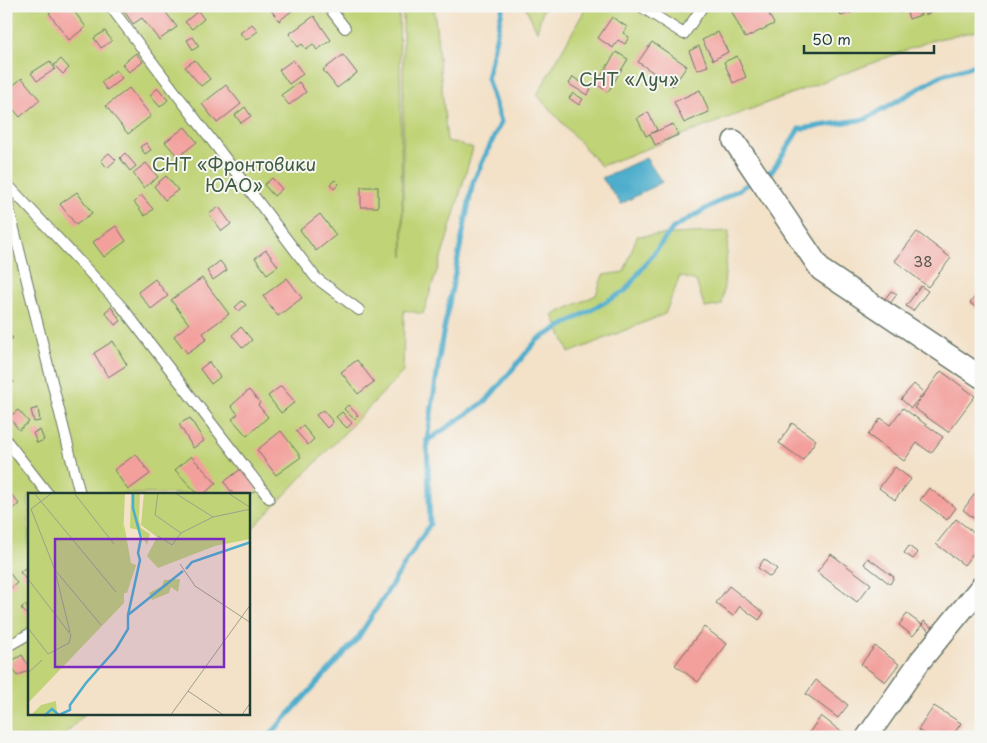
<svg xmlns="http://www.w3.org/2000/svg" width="987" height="743" font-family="'Playpen Sans',sans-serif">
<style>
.green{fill:#c0d376;stroke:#708855}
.water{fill:#4dadcc;stroke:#367580}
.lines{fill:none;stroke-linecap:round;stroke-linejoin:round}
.stream{stroke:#4dadcc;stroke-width:5}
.building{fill:#f39f9b}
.service-casing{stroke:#697668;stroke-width:12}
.minor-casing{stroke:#697668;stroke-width:24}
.service{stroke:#fff;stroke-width:10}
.minor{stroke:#fff;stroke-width:21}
.labels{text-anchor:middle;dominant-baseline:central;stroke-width:4;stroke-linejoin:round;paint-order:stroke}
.number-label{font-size:15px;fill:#54564e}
.park-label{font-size:18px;fill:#3f5b41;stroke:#f6f6f2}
.inset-river{fill:none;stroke:#4dadcc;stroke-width:2.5}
.inset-road{fill:none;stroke:#9e9f8d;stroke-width:1}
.view{fill:#7b2cbf;fill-opacity:0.15;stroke:#7b2cbf;stroke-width:2.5}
.inset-edge{fill:none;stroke:#1f3d34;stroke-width:2.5}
</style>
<rect width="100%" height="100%" fill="#f6f6f2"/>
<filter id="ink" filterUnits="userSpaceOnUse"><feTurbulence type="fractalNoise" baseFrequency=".02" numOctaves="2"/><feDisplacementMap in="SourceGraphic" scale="10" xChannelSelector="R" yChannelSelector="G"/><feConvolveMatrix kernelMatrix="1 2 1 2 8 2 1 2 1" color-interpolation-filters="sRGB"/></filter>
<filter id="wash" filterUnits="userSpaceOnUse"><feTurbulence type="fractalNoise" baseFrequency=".0096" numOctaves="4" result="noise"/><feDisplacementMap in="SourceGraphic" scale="20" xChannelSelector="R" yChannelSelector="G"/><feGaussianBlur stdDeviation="1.12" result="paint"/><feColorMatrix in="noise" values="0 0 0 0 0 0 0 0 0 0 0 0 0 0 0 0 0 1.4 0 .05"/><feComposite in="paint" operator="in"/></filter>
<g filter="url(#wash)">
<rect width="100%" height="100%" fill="#f3e1c8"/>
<!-- green -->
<g class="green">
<polygon points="6,6 399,6 403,257 403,6 434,6 447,141 473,148 444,249 423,314 404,310 403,372 249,532 249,494 29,494 29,714 85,714 62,737 6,737"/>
<polygon points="525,6 544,6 537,31"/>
<polygon points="587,6 981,6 981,30 933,40 601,166 537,95"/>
<polygon points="729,231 722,305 705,308 696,281 680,276 665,314 569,353 553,315 596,295 603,275 624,272 637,236"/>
</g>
<!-- water -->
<polygon class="water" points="646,158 662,182 621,204 602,178"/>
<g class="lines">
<!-- stream -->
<g class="stream">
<polyline points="763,176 773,170 799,129 866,119 942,75 981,63"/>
<polyline points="427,441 486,401 537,340 625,291 673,228 755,180"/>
<polyline points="268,737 358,638 430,524 427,441 442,339 473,182 501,122 487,78 503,6"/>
</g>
</g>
<g id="blocks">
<!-- building -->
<g class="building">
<polygon points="58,6 70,6 86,27 69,40 49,13"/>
<polygon points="130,6 149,6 152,10 157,6 161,6 177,27 159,40 142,18 133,24 124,11"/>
<polygon points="268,6 298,6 279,21"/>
<polygon points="675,6 687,6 683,12"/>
<polygon points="729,6 765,6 774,24 745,38"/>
<polygon points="837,6 851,6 853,12 841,16"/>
<polygon points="896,6 913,6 899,13"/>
<polygon points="921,6 934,6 936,10 925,15"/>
<polygon points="918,8 921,15 909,19 907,12"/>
<polygon points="198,11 204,19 192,29 185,22"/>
<polygon points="314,16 331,40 317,50 313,44 306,49 302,44 298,47 289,34"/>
<polygon points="612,17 627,27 623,33 629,37 625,44 618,40 613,48 598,38"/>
<polygon points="252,24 258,31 246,40 240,33"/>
<polygon points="105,31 112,41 101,48 94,38"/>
<polygon points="718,32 728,52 713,60 702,40"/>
<polygon points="193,37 199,46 193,50 187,40"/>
<polygon points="652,42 687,66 673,86 638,62"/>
<polygon points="699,46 708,66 697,70 689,51"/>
<polygon points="616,52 628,59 608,92 596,84"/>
<polygon points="136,53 143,62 129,72 122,64"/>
<polygon points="343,55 357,73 337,88 323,70"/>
<polygon points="737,56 746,77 733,83 724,62"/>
<polygon points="61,59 69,68 63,74 54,65"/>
<polygon points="195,60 210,79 201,86 185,67"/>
<polygon points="293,60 303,74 289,84 279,70"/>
<polygon points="50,61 55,69 37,81 31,73"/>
<polygon points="116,70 122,78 107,90 101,82"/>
<polygon points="573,77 591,89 587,95 569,84"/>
<polygon points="22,78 40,100 20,117 7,102 15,96 9,89"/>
<polygon points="299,82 306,92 289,105 281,95"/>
<polygon points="226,85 241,104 217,123 202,104"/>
<polygon points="129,88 151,116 128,134 106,106"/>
<polygon points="158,88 168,100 160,107 150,95"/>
<polygon points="700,90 709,112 684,123 674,102"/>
<polygon points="573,93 583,99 579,105 569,98"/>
<polygon points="245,107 251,116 241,123 235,115"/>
<polygon points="648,112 657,130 646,136 637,118"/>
<polygon points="673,124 678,135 655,145 650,134"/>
<polygon points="185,127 197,142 178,157 165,142"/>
<polygon points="146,143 151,150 145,154 140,147"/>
<polygon points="109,153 116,160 107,168 101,160"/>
<polygon points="125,153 136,166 130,171 120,158"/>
<polygon points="146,163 158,177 144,188 133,173"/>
<polygon points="166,176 178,190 165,200 154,186"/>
<polygon points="272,178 282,189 274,196 264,185"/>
<polygon points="335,180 339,184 334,189 330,184"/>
<rect x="361" y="187" width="17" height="20"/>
<polygon points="77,192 92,213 76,225 60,204"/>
<polygon points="141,195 153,209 145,216 134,202"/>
<polygon points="219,207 231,224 222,231 209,214"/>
<polygon points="320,214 336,235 316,251 300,230"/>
<polygon points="116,226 126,241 104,257 93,242"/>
<polygon points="917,232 951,258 928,287 895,261"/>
<polygon points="266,250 278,266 267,274 255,258"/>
<polygon points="220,261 227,270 213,280 207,271"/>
<polygon points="202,278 229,314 203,333 207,339 187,353 174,336 189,324 171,300"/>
<polygon points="287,278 302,298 278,316 263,296"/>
<polygon points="155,279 168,296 151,309 138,292"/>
<polygon points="921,286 928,291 913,311 906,306"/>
<polygon points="981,290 981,302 977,308 970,303"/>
<polygon points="891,291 897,294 887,308 881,304"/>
<polygon points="242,301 246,305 239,311 235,307"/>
<polygon points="111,307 121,321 115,325 105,312"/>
<polygon points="241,327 252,340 243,348 232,335"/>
<polygon points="6,332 13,338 6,344"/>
<polygon points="113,341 127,365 108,377 94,353"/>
<polygon points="357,360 374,382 358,394 341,372"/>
<polygon points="209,362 220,377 211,384 200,369"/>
<polygon points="941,371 975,396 948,432 914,408"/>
<polygon points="6,373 14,382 6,388"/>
<polygon points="914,384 924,393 911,408 901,399"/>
<polygon points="281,386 295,402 281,413 268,396"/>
<polygon points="249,390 260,403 258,405 268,417 247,436 232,419 238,414 231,406"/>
<polygon points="348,405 358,415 354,419 344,409"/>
<polygon points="38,408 40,421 34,422 31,410"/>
<polygon points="903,408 943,437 931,453 917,443 904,461 868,435 881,418 890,425"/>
<polygon points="18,410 29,422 19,430 9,417"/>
<polygon points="323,410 333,422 327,428 316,415"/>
<polygon points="342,412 352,423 347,428 336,417"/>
<polygon points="190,418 204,441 193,448 179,424"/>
<polygon points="792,423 816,440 803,460 779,443"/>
<polygon points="303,426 314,439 308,445 296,431"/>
<polygon points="40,430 44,440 37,443 33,433"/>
<polygon points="281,431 301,457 276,475 257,450"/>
<polygon points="136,454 150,474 128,490 114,470"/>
<polygon points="191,456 216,483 204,494 198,494 175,470"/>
<polygon points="895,467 911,479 895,500 879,488"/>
<polygon points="242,468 258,489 249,495 249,494 233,494 224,482"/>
<polygon points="6,488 19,504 6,514"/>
<polygon points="929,488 956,508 947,520 920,500"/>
<polygon points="979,488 981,489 981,523 963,510"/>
<polygon points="956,519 981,538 981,543 964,565 936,544"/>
<polygon points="909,546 918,553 913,559 904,553"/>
<polygon points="831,554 871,584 857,602 817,572"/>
<polygon points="868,558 894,577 890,584 864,564"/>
<polygon points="764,559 777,569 770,577 758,568"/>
<polygon points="29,565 29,583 20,572"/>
<polygon points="9,572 17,583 11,588 6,582 6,574"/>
<polygon points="729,586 764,613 759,620 740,606 733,616 716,603"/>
<polygon points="25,605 29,610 29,615 28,616 21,608"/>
<polygon points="907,614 922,625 913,636 899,625"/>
<polygon points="924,621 937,631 934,634 922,625"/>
<polygon points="704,627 727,644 698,682 675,665"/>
<polygon points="875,646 899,664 885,682 861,664"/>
<polygon points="22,655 29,667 29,670 17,676 10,662"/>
<polygon points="816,680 848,705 838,718 806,694"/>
<polygon points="934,706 961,723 952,737 929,737 918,730"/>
<polygon points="821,716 848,737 806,737"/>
</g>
</g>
</g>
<g filter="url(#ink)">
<use href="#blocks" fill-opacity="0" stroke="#697668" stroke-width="1"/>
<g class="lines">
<defs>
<g id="service">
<polyline points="110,6 316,278 359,310"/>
<polyline points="328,6 345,28"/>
<polyline points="640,6 684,34 703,6"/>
<polyline points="6,183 122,307 269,498"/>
<polyline points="6,197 80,494"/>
<polyline points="6,440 48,494"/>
<polyline points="6,647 29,634"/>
</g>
<g id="minor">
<polyline points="734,141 821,270 981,377"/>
<polyline points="867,737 920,661 981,587"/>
</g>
</defs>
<!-- service casing -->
<use href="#service" class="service-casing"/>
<!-- minor casing -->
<use href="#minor" class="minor-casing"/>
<!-- service -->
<use href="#service" class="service"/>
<!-- minor -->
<use href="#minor" class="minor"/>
</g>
</g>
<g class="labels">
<!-- number labels -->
<g class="number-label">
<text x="923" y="260">38</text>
</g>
<!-- park labels -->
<g class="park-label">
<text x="629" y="78">СНТ «Луч»</text>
<text x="234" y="163">СНТ «Фронтовики<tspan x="234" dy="21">ЮАО»</tspan></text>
</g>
</g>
<!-- overview -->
<g transform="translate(28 493)">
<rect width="222" height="222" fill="#f3e1c8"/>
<path d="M 0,0 L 97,0 L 95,46 L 96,31 L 103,70 L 108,72 L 99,100 L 96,100 L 96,110 L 0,210 ZM 103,0 L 112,0 L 111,27 L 113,35 L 122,41 L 119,52 L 111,37 L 102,35 ZM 116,0 L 222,0 L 222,46 L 187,53 L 130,75 L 119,63 L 129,44 L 113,32 ZM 152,86 L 150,99 L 143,94 L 141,100 L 124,107 L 121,100 L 134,93 L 136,87 ZM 28,208 L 29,222 L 3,222 L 13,212 Z" fill="#c0d376"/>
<path class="inset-river" d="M 158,76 L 164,69 L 223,49M 100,122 L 155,78M 16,223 L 24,216 L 31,222 L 42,217 L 42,212 L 58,190 L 88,156 L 100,136 L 100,122 L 112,67 L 110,60 L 113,45 L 105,15 L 105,0"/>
<path class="inset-road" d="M 6,0 L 88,99M 24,0 L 3,16 L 27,77 L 73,132M 46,0 L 86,51M 130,0 L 127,22 L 153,40 L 185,24 L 223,16M 147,0 L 185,24M 200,0 L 223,15M 130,43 L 144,52 L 153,40M 152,71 L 167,93 L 223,130M 27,78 L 42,139M 0,86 L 43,142 L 41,150 L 20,161 L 0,135M 0,180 L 14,167M 160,198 L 197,223M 142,223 L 223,111M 213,223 L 223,209"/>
<path class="view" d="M 27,46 L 196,46 L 196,174 L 27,174 Z"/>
<rect width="222" height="222" class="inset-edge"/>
</g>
<!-- margin -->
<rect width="987" height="743" fill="none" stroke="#f6f6f2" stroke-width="25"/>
<!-- scale -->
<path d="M804 45v8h130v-8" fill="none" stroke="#1f3d34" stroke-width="2.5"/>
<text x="812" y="45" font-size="15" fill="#1f3d34" stroke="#f6f6f2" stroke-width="4" paint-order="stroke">50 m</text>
</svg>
